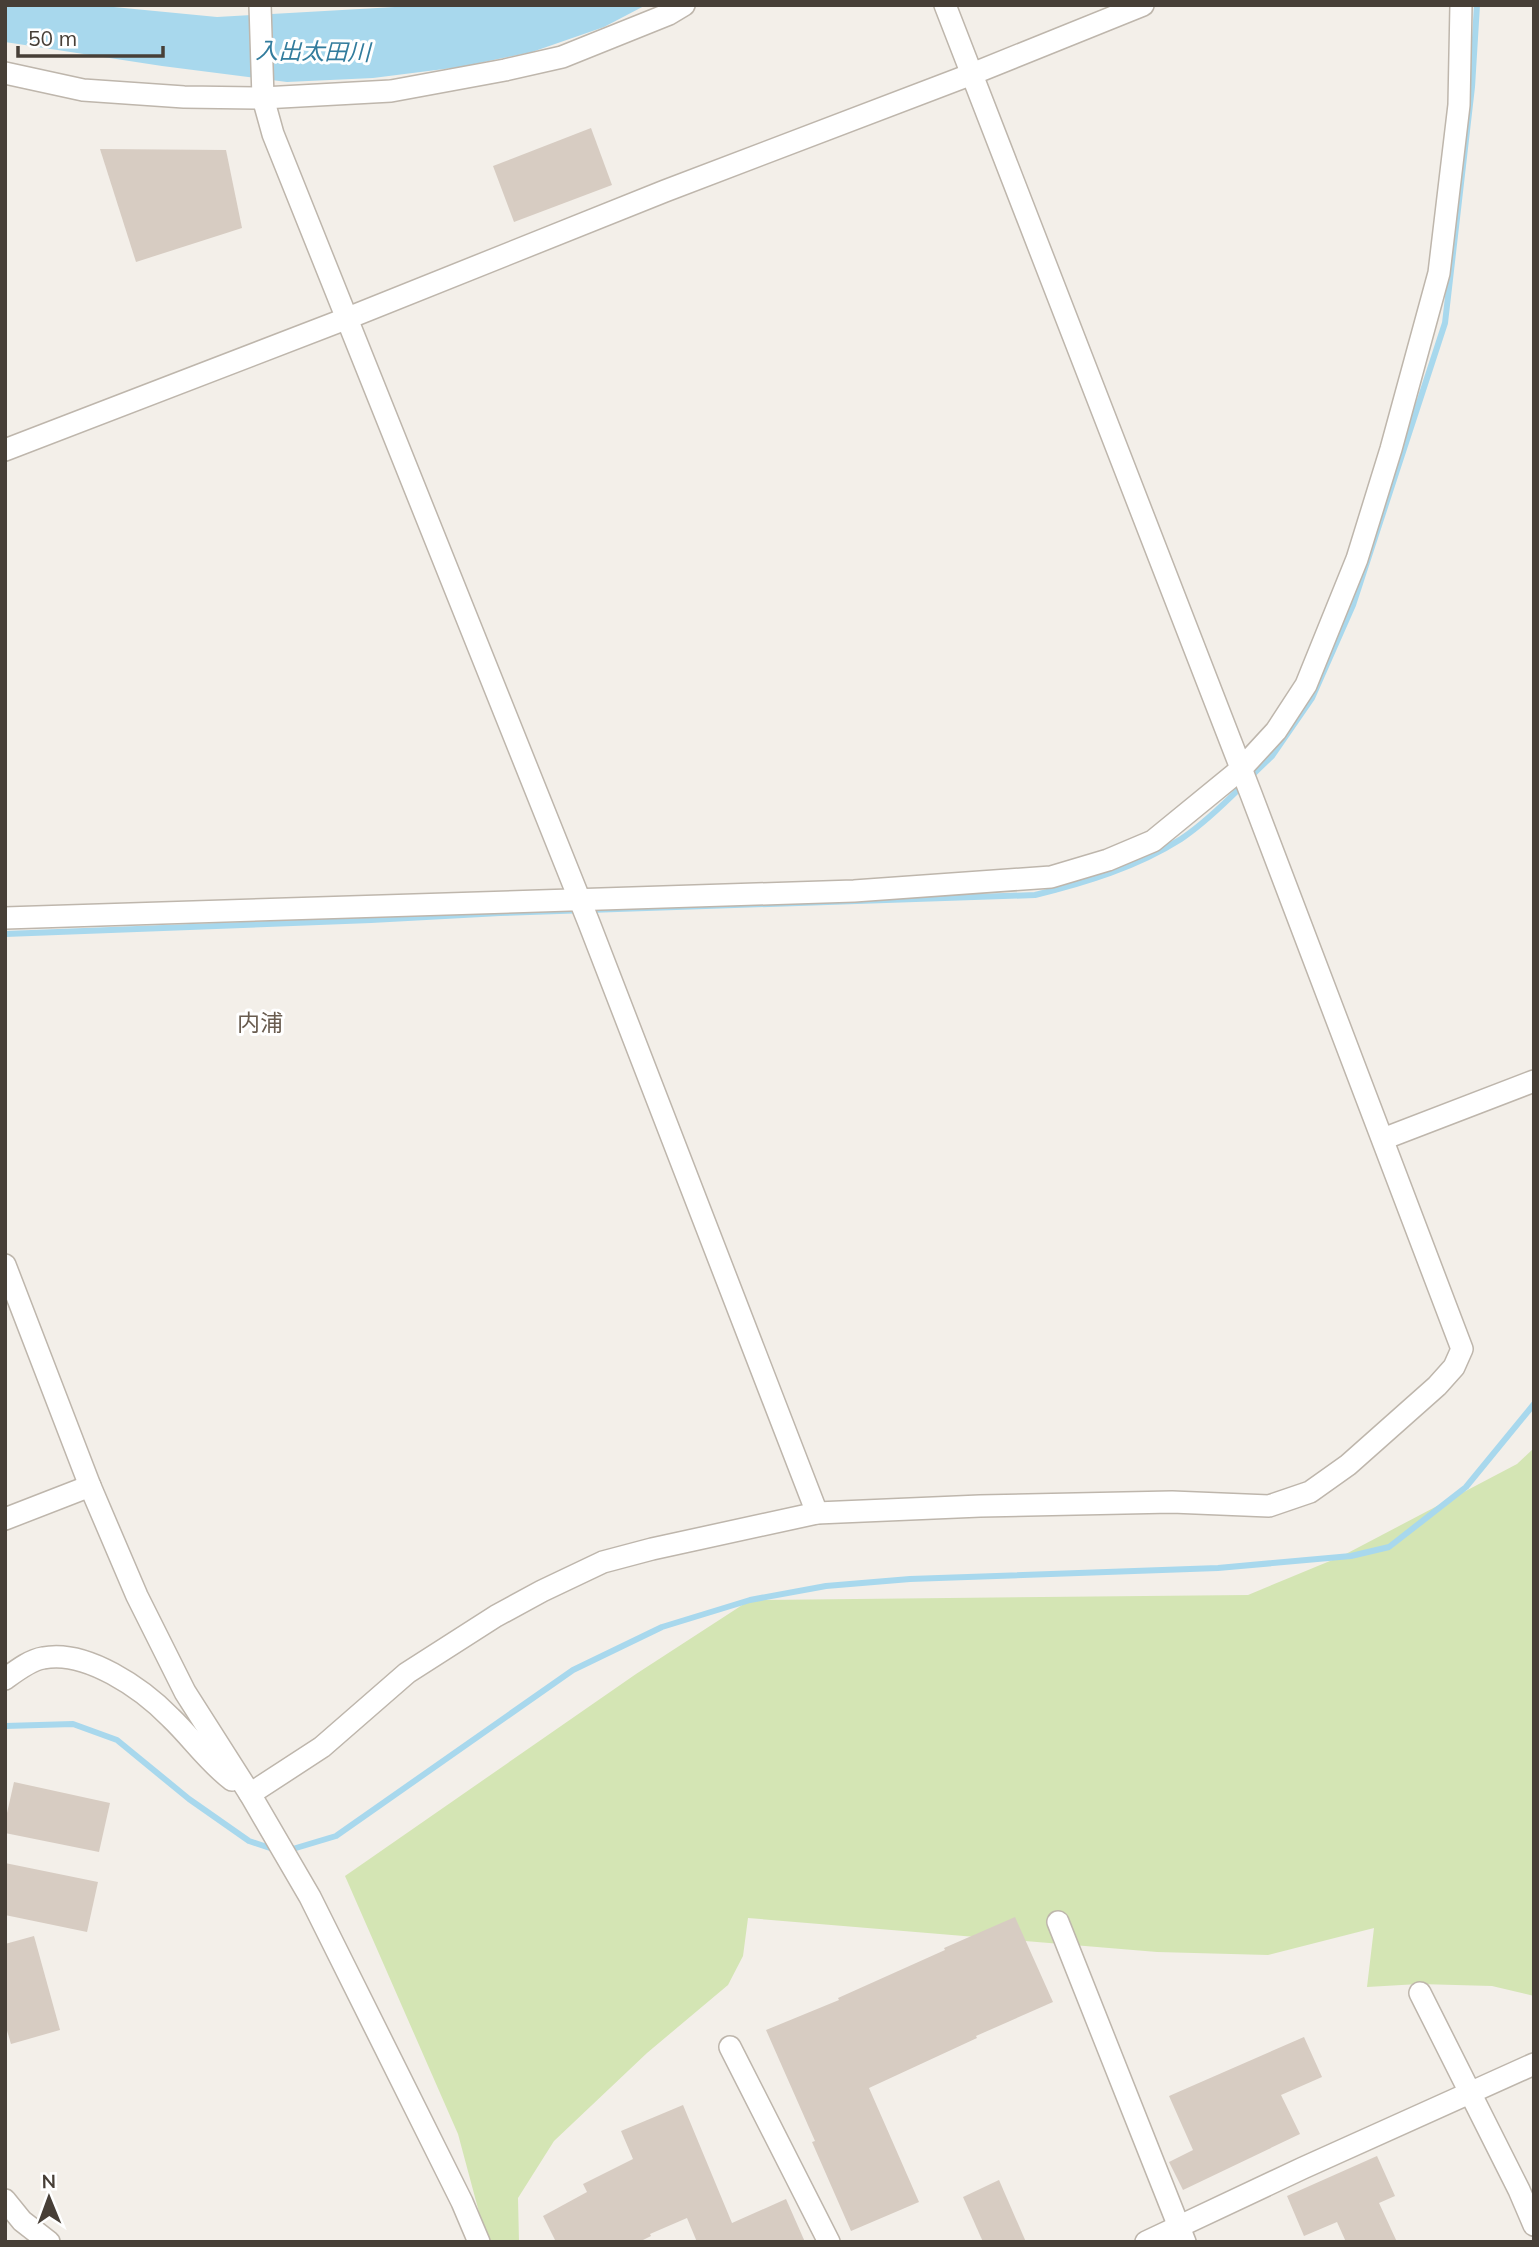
<svg xmlns="http://www.w3.org/2000/svg" width="1539" height="2247" font-family="Mulish,'Noto Sans JP',sans-serif">
<style>
.green{fill:#d4e5b4}
.water{fill:#a8d8ed}
.lines{fill:none;stroke-linecap:round;stroke-linejoin:round}
.stream{stroke:#a8d8ed;stroke-width:6}
.building{fill:#d7ccc2}
.minor-casing{stroke:#beb6ac;stroke-width:24}
.minor{stroke:#fff;stroke-width:21}
.labels{text-anchor:middle;dominant-baseline:central;stroke-width:6;stroke-linejoin:round;paint-order:stroke}
.water-label{font-size:23px;font-style:italic;fill:#327c9d;stroke:#fff}
.neighbourhood-label{font-size:23px;fill:#695c4f;stroke:#fff}
</style>
<rect width="100%" height="100%" fill="#f3efe9"/>
<!-- green -->
<polygon class="green" points="1534,1448 1534,1996 1492,1986 1419,1984 1367,1987 1374,1928 1268,1955 1157,1952 748,1918 743,1956 728,1985 647,2053 554,2141 518,2198 519,2242 487,2242 458,2134 345,1876 636,1674 750,1600 1248,1595 1342,1556 1517,1464"/>
<!-- water -->
<polygon class="water" points="5,5 93,5 217,17 430,5 646,5 604,27 532,52 460,67 373,78 287,82 162,66 5,42"/>
<g class="lines">
<!-- stream -->
<g class="stream">
<polyline points="1249,778 1272,756 1312,698 1353,605 1445,323 1472,87 1477,5"/>
<path d="M 5,934 L 371,920 L 500,913 L 1035,895 C 1085,883 1137,867 1181,839 C 1202,825 1224,804 1242,786"/>
<polyline points="5,1726 73,1724 117,1740 189,1799 249,1841 276,1850"/>
<polyline points="286,1851 336,1836 573,1670 662,1627 750,1600 826,1586 910,1579 1218,1568 1351,1556 1389,1547 1466,1487 1534,1404"/>
</g>
</g>
<!-- building -->
<g class="building">
<polygon points="591,128 612,185 514,222 493,166"/>
<polygon points="100,149 226,150 242,228 136,262"/>
<polygon points="14,1782 110,1803 99,1852 5,1833 5,1822"/>
<polygon points="5,1863 98,1882 87,1932 5,1915"/>
<polygon points="1015,1917 1053,2002 976,2036 977,2038 869,2088 919,2202 851,2231 812,2142 815,2141 766,2030 839,2000 838,1998 945,1950 944,1948"/>
<polygon points="34,1936 60,2030 11,2044 5,2024 5,1944"/>
<polygon points="1304,2037 1322,2077 1281,2095 1300,2134 1183,2190 1169,2162 1193,2150 1169,2096"/>
<polygon points="683,2105 732,2223 786,2199 805,2242 697,2242 687,2218 650,2234 651,2236 639,2242 556,2242 543,2216 587,2192 583,2184 633,2159 621,2131"/>
<polygon points="1377,2156 1395,2196 1379,2203 1397,2242 1346,2242 1337,2222 1304,2236 1287,2196"/>
<polygon points="999,2180 1026,2242 983,2242 963,2197"/>
</g>
<g class="lines">
<defs>
<g id="minor">
<polyline points="260,5 263,98 273,134 589,923 817,1513"/>
<polyline points="5,73 83,90 184,97 263,98 391,91 505,70 562,57 669,14 684,5"/>
<polyline points="5,450 348,318 665,191 972,74 1143,5"/>
<polyline points="5,918 854,891 1051,877 1108,860 1153,841 1241,769 1276,731 1306,685 1357,559 1391,449 1439,273 1459,105 1461,5"/>
<polyline points="1383,1139 1534,1081"/>
<polyline points="5,1265 90,1486 137,1596 185,1692 250,1794 310,1897 462,2202 479,2242"/>
<polyline points="5,1519 90,1486"/>
<path d="M 5,1679 C 16,1671 30,1660 43,1658 C 86,1649 143,1689 171,1718 C 192,1738 209,1763 232,1780"/>
<polyline points="250,1794 322,1747 407,1673 496,1616 542,1591 603,1562 652,1549 817,1513 980,1506 1172,1502 1269,1506 1310,1492 1348,1465 1437,1386 1454,1367 1462,1349 1251,794 945,5"/>
<polyline points="1058,1922 1185,2242"/>
<polyline points="1420,1993 1519,2190 1534,2225"/>
<polyline points="730,2047 829,2242"/>
<polyline points="5,2200 22,2221 49,2242"/>
<polyline points="1146,2242 1303,2168 1534,2064"/>
</g>
</defs>
<!-- minor casing -->
<use href="#minor" class="minor-casing"/>
<!-- minor -->
<use href="#minor" class="minor"/>
</g>
<g class="labels">
<!-- water labels -->
<g class="water-label">
<text transform="translate(313 51) rotate(1)">入出太田川</text>
</g>
<!-- neighbourhood labels -->
<g class="neighbourhood-label">
<text x="260" y="1022">内浦</text>
</g>
</g>
<!-- border -->
<rect width="1539" height="2247" fill="none" stroke="#473f37" stroke-width="14"/>
<!-- north arrow -->
<g transform="translate(49 2198) rotate(359)" stroke="#ffffff" stroke-width="5" paint-order="stroke">
<path d="M0-5L12 26L0 18L-12 26Z" fill="#473f37"/>
<text y="-10" font-size="19" font-weight="bold" text-anchor="middle" fill="#473f37">N</text>
</g>
<!-- scale -->
<path d="M18 46v10h145v-10" fill="none" stroke="#473f37" stroke-width="3.5"/>
<text x="28" y="46" font-size="21" fill="#473f37" stroke="#ffffff" stroke-width="5" paint-order="stroke">50 m</text>
</svg>
